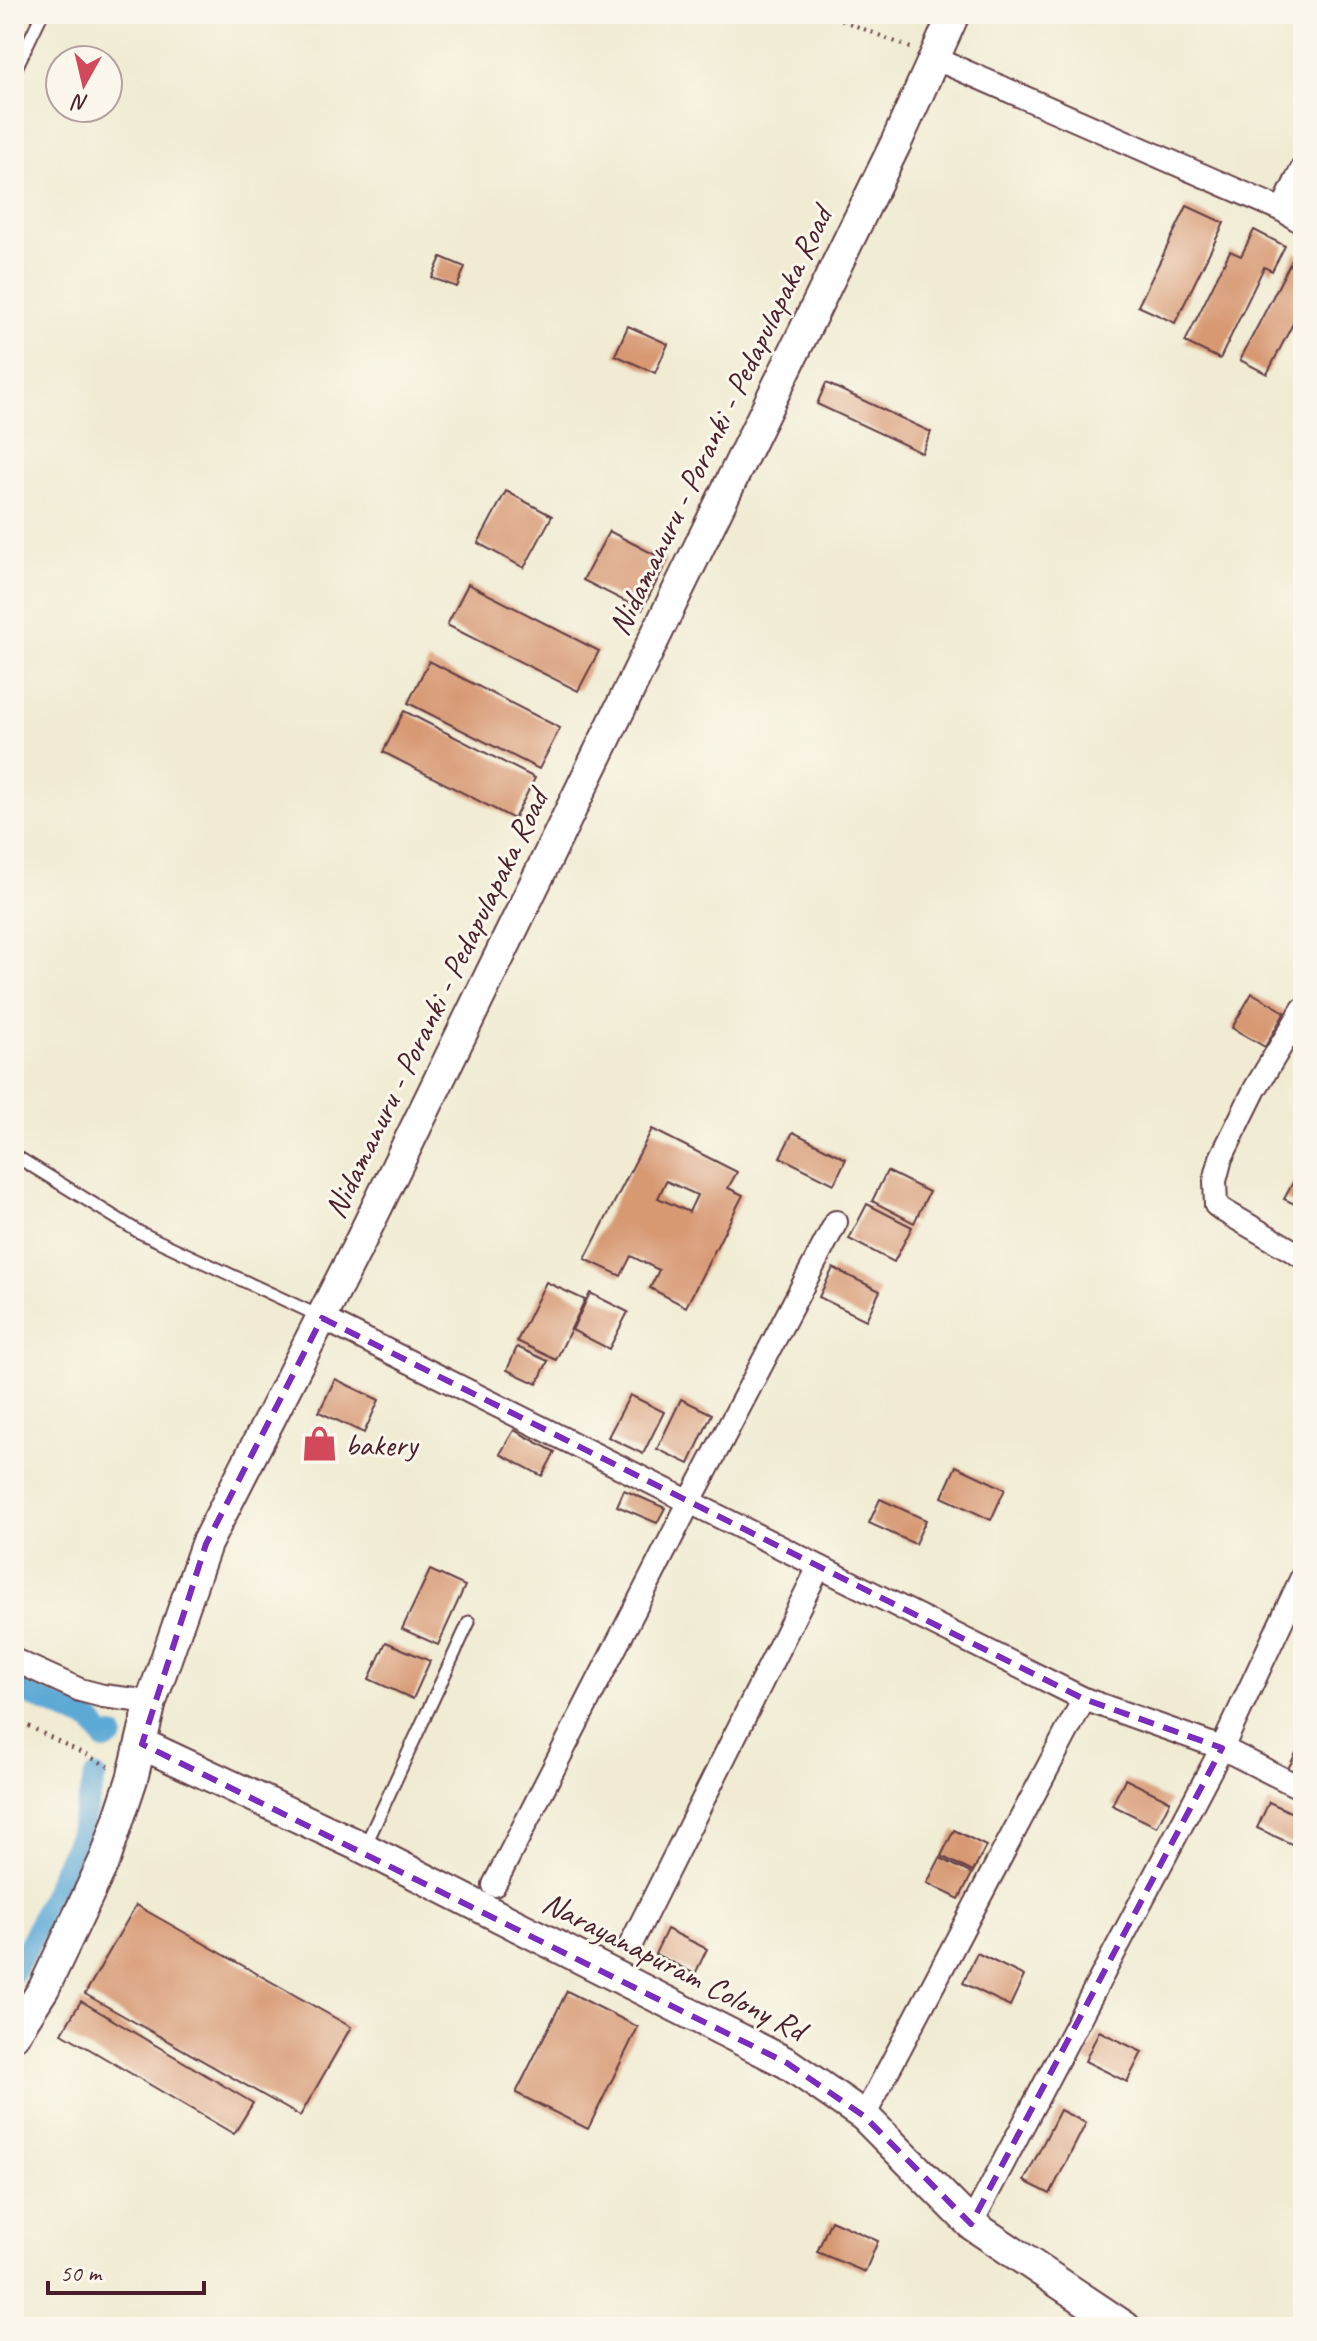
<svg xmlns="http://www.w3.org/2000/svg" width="1317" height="2341" font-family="Caveat,sans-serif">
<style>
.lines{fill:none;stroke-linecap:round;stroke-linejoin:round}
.canal{stroke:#5da9d6;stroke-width:22}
.building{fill:#d79872;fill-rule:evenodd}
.lane-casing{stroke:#633e44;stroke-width:15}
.street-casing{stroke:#633e44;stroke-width:26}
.secondary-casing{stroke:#633e44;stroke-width:34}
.path{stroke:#633e44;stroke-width:4;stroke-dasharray:2 6;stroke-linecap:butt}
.lane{stroke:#fff;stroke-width:11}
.street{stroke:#fff;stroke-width:22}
.secondary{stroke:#fff;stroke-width:30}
.marked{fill:none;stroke:#7b2cbf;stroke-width:6;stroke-dasharray:16 10;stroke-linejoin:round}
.labels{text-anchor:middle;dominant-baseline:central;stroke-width:6;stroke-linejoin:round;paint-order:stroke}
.street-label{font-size:32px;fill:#4a1f2b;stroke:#fbf7ec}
.poi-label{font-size:32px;fill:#4a1f2b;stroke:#fbf7ec;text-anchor:start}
</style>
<rect width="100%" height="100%" fill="#fbf7ec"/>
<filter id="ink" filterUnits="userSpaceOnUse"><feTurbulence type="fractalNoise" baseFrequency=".0125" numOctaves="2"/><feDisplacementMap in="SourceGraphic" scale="16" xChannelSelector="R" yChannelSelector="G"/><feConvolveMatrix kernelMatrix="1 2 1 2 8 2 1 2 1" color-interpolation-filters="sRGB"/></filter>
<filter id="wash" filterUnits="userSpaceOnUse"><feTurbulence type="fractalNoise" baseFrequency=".006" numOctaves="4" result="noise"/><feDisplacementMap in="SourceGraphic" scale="32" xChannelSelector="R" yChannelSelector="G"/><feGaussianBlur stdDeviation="1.8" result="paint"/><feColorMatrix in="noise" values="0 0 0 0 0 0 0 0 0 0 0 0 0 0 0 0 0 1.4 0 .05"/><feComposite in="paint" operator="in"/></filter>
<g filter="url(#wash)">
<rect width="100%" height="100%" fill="#f0ebd2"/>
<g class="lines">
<!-- canal -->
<g class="canal">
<polyline points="14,1688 92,1722 105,1740 113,1736"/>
<polyline points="14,1972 31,1941 79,1836 95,1777"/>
</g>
</g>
<g id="blocks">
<!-- building -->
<g class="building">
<polygon points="1187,206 1224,223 1175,323 1138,306"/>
<polygon points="1254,230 1285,246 1272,271 1264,267 1220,359 1185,342 1230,251 1241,256"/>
<polygon points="1296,252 1303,256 1303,304 1267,374 1240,360"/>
<polygon points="441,257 465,267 457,287 432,278"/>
<polygon points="628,326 668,344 655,373 615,355"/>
<polygon points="826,383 931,432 922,453 817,404"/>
<polygon points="506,491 552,516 524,568 478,543"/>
<polygon points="609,531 667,561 642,610 583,580"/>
<polygon points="468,584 599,651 578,691 447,625"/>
<polygon points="429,661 560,728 539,769 408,703"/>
<polygon points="404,711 535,778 514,819 383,752"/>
<polygon points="1252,993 1285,1012 1265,1047 1232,1028"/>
<path d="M 652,1129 L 737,1172 L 728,1188 L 743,1195 L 686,1307 L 650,1288 L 659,1270 L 631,1256 L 621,1276 L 585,1259 ZM 666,1181 L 697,1195 L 689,1212 L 658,1198 Z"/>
<polygon points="793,1132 846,1159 834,1184 780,1157"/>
<polygon points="1303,1164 1303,1208 1284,1199"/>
<polygon points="887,1171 929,1192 914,1223 872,1201"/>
<polygon points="867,1204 912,1227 894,1262 849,1239"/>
<polygon points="833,1268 880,1291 866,1320 819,1297"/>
<polygon points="546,1282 585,1300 556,1360 517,1341"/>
<polygon points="590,1293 628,1312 609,1349 572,1330"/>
<polygon points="517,1347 548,1361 537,1384 507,1370"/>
<polygon points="335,1379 379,1400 364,1433 319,1412"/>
<polygon points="630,1395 664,1412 643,1454 608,1437"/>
<polygon points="681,1399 712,1414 689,1464 657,1449"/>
<polygon points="514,1430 555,1452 542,1476 500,1454"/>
<polygon points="956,1466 1005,1489 991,1520 942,1497"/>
<polygon points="624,1490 665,1508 657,1523 617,1506"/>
<polygon points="880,1499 926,1520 915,1544 869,1523"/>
<polygon points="430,1570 465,1586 438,1645 402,1629"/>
<polygon points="386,1642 430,1661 413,1699 369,1679"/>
<polygon points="1303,1739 1303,1776 1288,1769"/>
<polygon points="1125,1779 1170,1801 1157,1827 1112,1805"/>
<polygon points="1269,1802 1303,1818 1303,1837 1298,1847 1257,1828"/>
<polygon points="954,1830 986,1846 973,1872 941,1856"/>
<polygon points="940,1858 972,1874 959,1899 927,1883"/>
<polygon points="136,1905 351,2027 300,2116 85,1994"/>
<polygon points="667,1929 707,1949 695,1974 655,1954"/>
<polygon points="977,1953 1024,1976 1010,2006 963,1983"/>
<polygon points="567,1991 638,2027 588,2129 516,2093"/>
<polygon points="81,2001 253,2103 234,2134 62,2033"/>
<polygon points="1099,2031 1142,2052 1127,2082 1085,2061"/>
<polygon points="1060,2110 1086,2123 1050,2194 1024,2181"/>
<polygon points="831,2220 878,2241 865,2272 817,2252"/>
</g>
</g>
</g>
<g filter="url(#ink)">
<use href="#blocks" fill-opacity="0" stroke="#633e44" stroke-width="2"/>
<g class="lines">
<defs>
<g id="lane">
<polyline points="14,72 42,14"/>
<polyline points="14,1155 139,1232 321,1317"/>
<polyline points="365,1846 469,1622"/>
</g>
<g id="street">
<polyline points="934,58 1282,210 1303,223"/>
<polyline points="1282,210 1303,167"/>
<polyline points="1303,1009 1255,1089 1221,1158 1215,1181 1216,1205 1224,1211 1303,1257"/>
<polyline points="322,1318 1084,1699 1222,1748 1303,1789"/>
<polyline points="14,1660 80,1690 103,1696 151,1702"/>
<polyline points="494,1885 689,1503 836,1222"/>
<polyline points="631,1944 819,1567"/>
<polyline points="864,2116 1084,1699"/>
<polyline points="971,2224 1222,1748 1303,1575"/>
</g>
<g id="secondary">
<polyline points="142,1744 364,1848 787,2063 864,2116 971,2224 1125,2327"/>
<polyline points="14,2035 44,1988 106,1857 132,1779 151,1702 206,1544 356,1250 896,143 954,14"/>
</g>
</defs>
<!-- lane casing -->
<use href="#lane" class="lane-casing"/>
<!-- street casing -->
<use href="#street" class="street-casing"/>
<!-- secondary casing -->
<use href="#secondary" class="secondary-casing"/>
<!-- path -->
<g class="path">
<polyline points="827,14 913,49"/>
<polyline points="14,1719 112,1768"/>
</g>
<!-- lane -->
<use href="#lane" class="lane"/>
<!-- street -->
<use href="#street" class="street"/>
<!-- secondary -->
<use href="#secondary" class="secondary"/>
</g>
</g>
<!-- marked area -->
<path class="marked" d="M 322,1318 L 1084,1699 L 1222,1748 L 971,2224 L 864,2116 L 787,2063 L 142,1744 L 206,1544 Z"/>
<!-- icons -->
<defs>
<symbol id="shop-bare" viewBox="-9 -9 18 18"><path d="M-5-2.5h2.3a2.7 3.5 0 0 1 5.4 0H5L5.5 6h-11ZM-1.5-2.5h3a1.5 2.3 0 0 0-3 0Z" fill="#d1495b" stroke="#fbf7ec" stroke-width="2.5" paint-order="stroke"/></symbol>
</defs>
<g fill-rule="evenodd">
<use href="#shop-bare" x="294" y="1418" width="51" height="51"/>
</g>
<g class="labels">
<!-- street labels -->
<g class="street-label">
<text transform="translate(720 421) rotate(-64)">Nidamanuru - Poranki - Pedapulapaka Road</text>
<text transform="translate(436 1004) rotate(-64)">Nidamanuru - Poranki - Pedapulapaka Road</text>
<text transform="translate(674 1966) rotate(27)">Narayanapuram Colony Rd</text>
</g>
<!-- poi labels -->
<g class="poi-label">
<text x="345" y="1444">bakery</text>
</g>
</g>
<!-- margin -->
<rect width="1317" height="2341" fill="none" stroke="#fbf7ec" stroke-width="48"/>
<!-- north arrow -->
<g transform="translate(84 84) rotate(188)"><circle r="38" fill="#fbf7ec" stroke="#b4a19f" stroke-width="2"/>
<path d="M0-6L14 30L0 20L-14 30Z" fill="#d1495b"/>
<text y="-12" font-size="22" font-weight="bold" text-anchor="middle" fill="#4a1f2b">N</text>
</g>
<!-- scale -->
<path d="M48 2281v12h156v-12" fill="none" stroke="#4a1f2b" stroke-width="4"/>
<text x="60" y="2281" font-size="24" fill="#4a1f2b" stroke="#fbf7ec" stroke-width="6" paint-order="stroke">50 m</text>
</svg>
